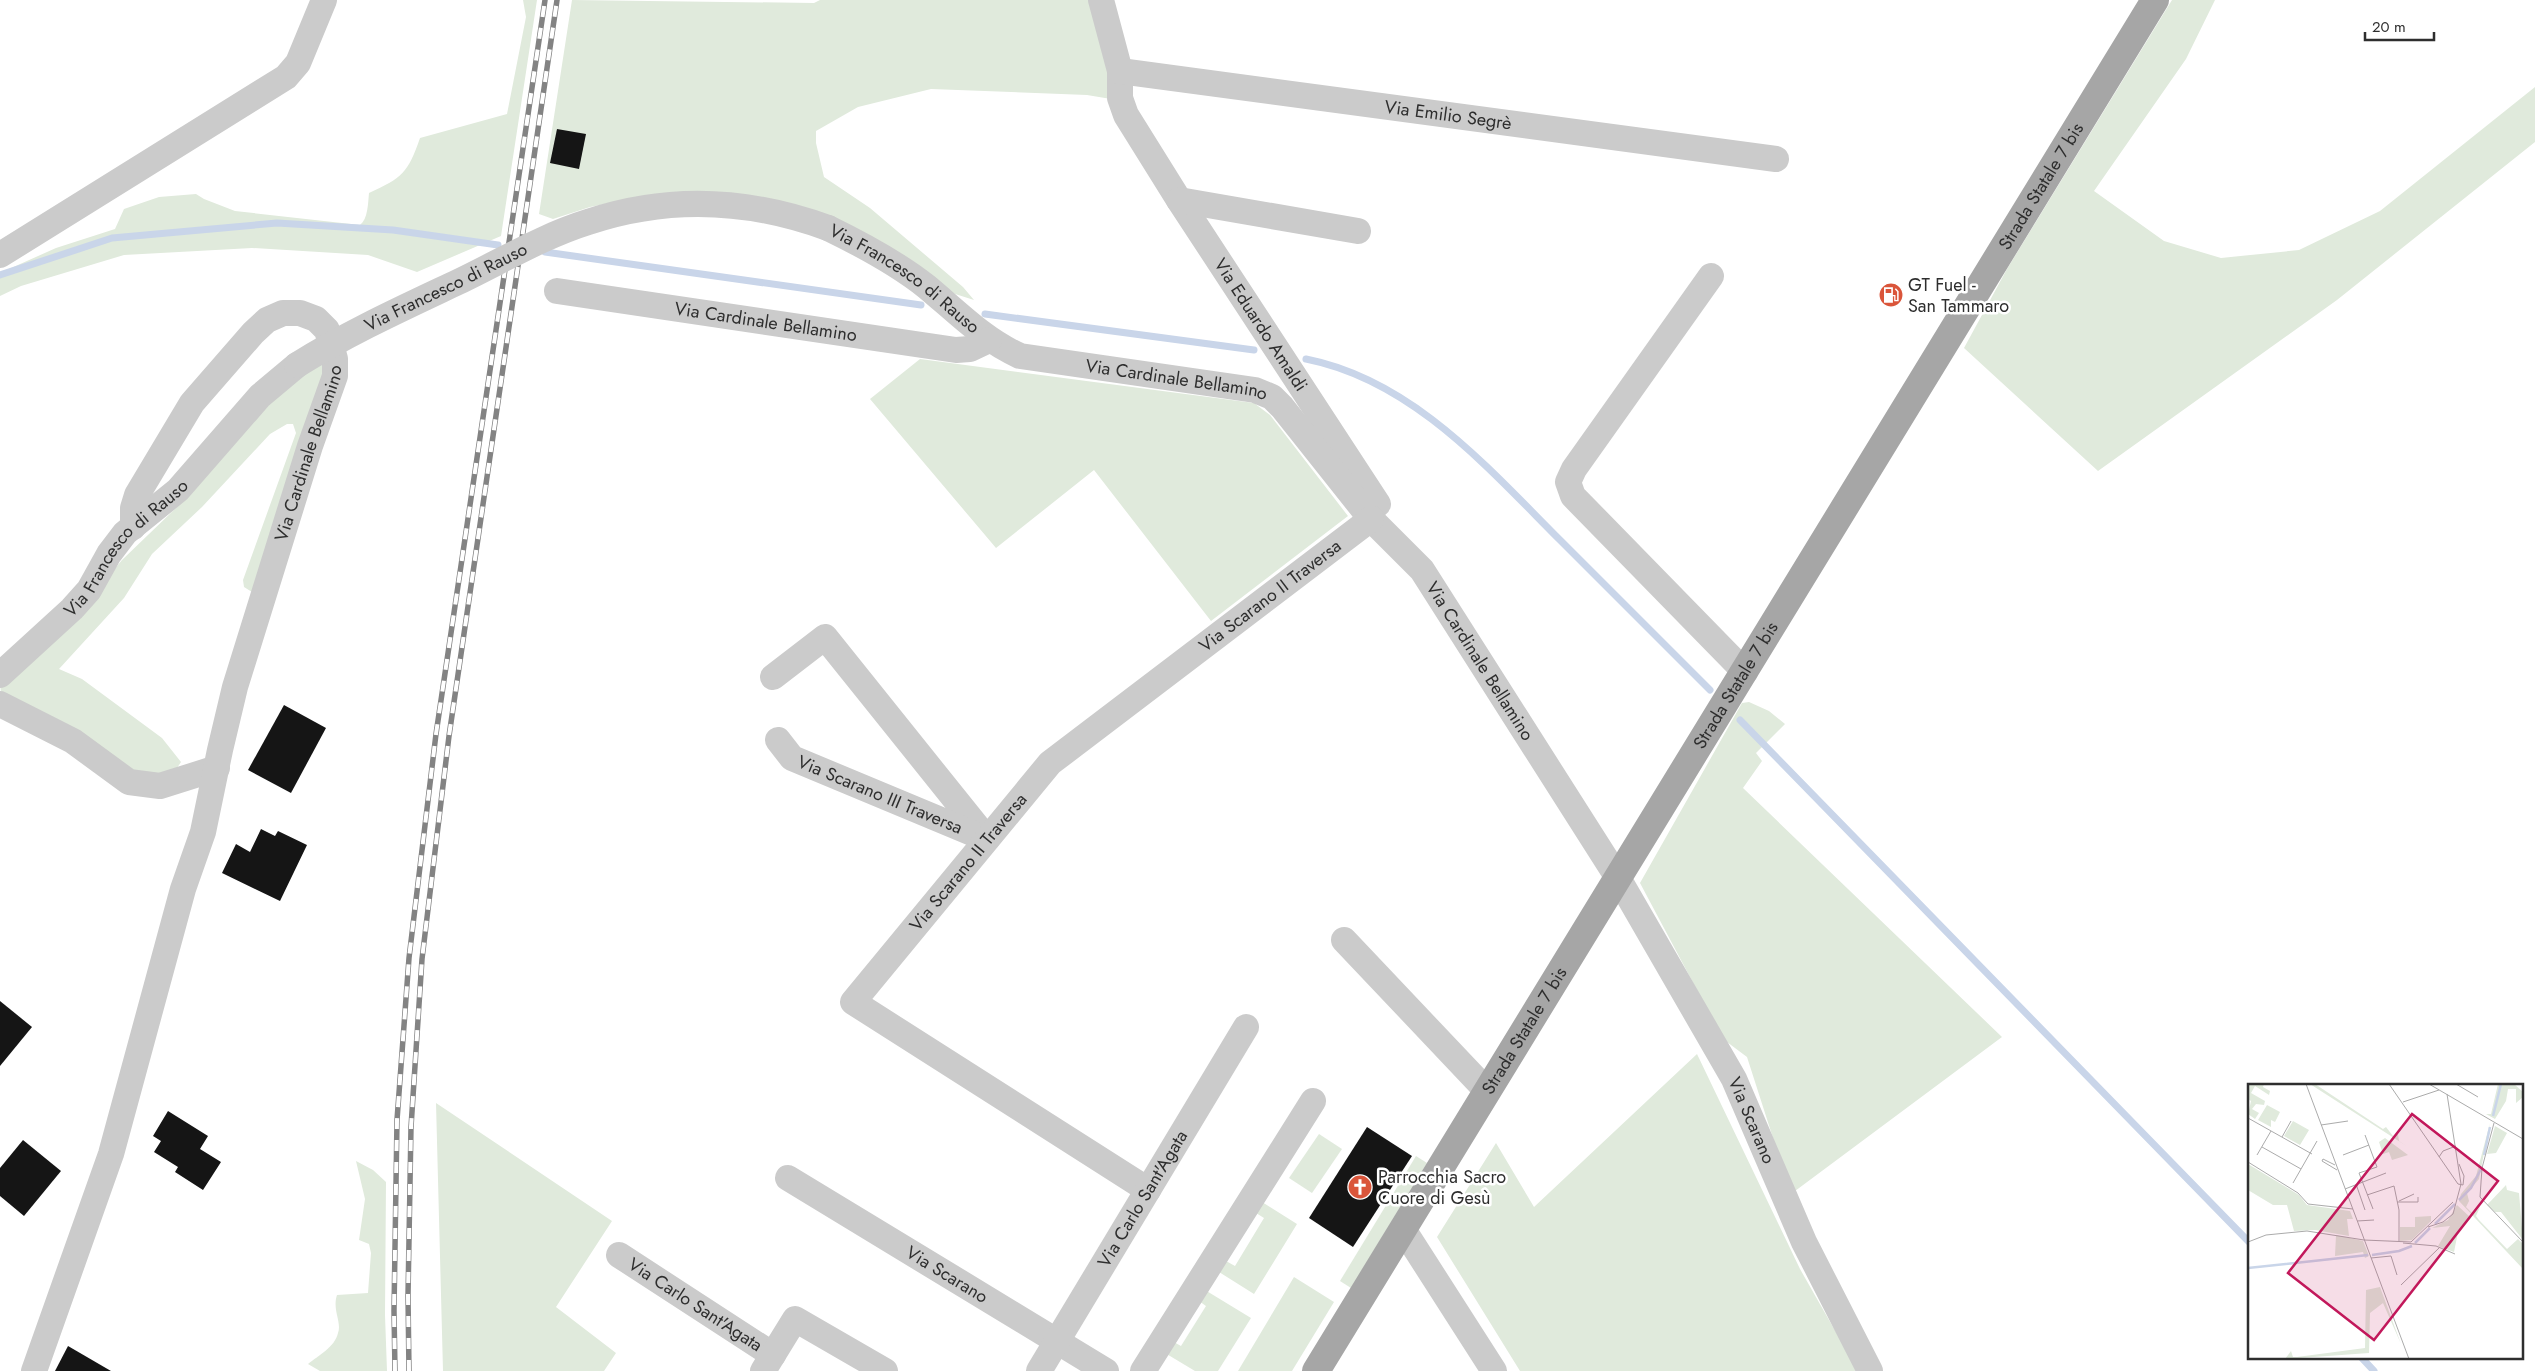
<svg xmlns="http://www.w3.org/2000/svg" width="2535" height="1371" font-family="Jost,sans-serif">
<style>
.green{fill:#e0eadc}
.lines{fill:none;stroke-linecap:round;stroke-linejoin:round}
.stream{stroke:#c9d5e9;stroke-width:7}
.building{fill:#151515}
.minor{stroke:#cbcbcb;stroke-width:26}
.major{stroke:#a6a6a6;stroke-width:28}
.rail-casing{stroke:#838383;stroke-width:5.5}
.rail{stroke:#fff;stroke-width:4;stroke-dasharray:11;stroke-linecap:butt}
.minor-bridge{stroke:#cbcbcb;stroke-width:26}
.labels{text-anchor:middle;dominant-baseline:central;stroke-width:5;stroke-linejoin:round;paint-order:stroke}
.street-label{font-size:18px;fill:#2e2e2e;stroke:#fff}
.poi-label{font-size:18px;fill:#2e2e2e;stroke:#fff;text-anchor:start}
.inset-river{fill:none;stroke:#c9d5e9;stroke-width:2.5}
.inset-road{fill:none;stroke:#ababab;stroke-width:1}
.view{fill:#c2185b;fill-opacity:0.15;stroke:#c2185b;stroke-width:2.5}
.inset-edge{fill:none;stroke:#2e2e2e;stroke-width:2.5}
</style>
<rect width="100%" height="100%" fill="#fff"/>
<!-- green -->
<g class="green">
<path d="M 523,0 L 537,0 L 501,236 L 417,272 L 368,255 L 252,248 L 124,255 L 21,286 L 0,296 L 0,273 L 56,248 L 115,229 L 124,209 L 159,197 L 196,194 L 204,199 L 235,211 L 360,225 C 368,219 368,203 369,193 C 402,178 408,173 420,138 L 507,114 L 526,17 Z"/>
<polygon points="572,0 814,3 820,0 1093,0 1100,18 1111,99 1087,95 931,89 858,107 816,131 816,143 824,177 870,208 963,287 974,300 952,293 849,226 634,198 590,207 553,219 539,214"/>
<polygon points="2172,0 2215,0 2186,59 2094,191 2164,241 2221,258 2299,250 2380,211 2535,87 2535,142 2337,300 2098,471 1964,348 2007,269"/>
<polygon points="920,359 1254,403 1270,415 1348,516 1211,621 1094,470 996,548 870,399"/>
<polygon points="322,364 327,374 257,595 244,587 243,580 296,433 293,424 287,424 270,434 202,507 152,554 124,598 59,669 82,679 162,738 181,762 173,774 153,782 1,693 0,683 91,598 122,560 176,508 262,410 307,372"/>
<polygon points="1749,702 1769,711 1785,724 1756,753 1762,761 1743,788 2002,1037 1791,1194 1747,1057 1723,1039 1640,883 1742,703"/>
<polygon points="1697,1054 1800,1269 1858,1371 1520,1371 1437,1237 1496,1143 1534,1207"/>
<polygon points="436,1103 612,1221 556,1307 616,1353 604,1371 443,1371"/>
<polygon points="1319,1134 1342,1149 1312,1193 1289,1178"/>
<polygon points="1416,1156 1427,1163 1351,1288 1340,1281"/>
<path d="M 356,1161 L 373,1170 L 386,1182 L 385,1315 L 387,1371 L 320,1371 L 308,1364 C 318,1356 335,1347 338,1333 C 342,1322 332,1310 337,1295 L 368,1293 L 371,1253 L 369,1244 L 359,1240 L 365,1199 Z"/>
<polygon points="1262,1202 1297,1224 1254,1294 1219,1272 1226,1261 1235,1266 1264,1218 1256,1213"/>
<polygon points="1294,1277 1334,1302 1292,1371 1238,1371"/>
<polygon points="1205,1290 1251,1318 1218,1371 1195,1371 1165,1353 1172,1341 1181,1346 1206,1306 1199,1301"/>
</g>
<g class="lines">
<!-- stream -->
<g class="stream">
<polyline points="545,252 921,305"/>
<polyline points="0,275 112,238 277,223 393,230 498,245"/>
<polyline points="985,314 1254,350"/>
<path d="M 1306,359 C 1412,380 1487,467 1560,540 C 1610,590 1660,640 1710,690"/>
<polyline points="1740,720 2249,1242"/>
<polyline points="2361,1357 2374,1371"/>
</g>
</g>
<!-- building -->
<g class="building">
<polygon points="557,129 586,134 579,169 550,163"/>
<polygon points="284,705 326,728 291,793 248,770"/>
<polygon points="261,829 275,836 278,831 307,845 280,901 222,873 236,844 250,852"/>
<polygon points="0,1001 32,1027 0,1066"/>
<polygon points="168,1111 208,1136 200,1149 221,1162 203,1190 175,1172 178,1167 154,1152 161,1141 153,1136"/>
<polygon points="1367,1127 1412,1156 1353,1247 1309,1218"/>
<polygon points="23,1140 61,1171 24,1216 0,1196 0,1168"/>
<polygon points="68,1346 111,1371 55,1371"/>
</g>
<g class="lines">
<!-- minor -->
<g class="minor">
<path id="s1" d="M 1101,0 L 1120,71 L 1120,98 L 1126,115 L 1179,200 L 1378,504"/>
<path id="s2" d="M 1120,71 L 1776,159"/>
<polyline points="1179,200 1358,231"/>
<path id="s3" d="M 828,228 C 863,245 897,263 927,287 C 957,312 984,340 1020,356 L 1255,390 L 1272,397 L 1282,407 L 1371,519 L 1422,570 L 1618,878 L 1734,1079 L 1804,1242 L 1870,1371"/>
<polyline points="0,255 286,77 298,63 324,0"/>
<polyline points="1711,276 1574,469 1568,482 1573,496 1745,672"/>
<path id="s4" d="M 557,291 L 956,350 L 970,349 L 989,340"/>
<path id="s5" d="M 0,675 L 72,609 L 89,590 L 109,554 L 125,533 L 178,490 L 260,396 L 297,365"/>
<polyline points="773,677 825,637 987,839"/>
<polyline points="0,704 73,741 129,782 160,786 217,768"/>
<path id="s6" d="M 778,740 L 792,758 L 984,838"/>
<polyline points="1344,940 1487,1091"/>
<path id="s7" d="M 788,1178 L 1106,1371"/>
<path id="s8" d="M 1148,1190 L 853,1002 L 1050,763 L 1371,519"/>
<polyline points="1403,1229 1494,1371"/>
<path id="s9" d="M 619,1255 L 773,1355"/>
<path id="s10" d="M 34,1371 L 111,1154 L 183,889 L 203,832 L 220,750 L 235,687 L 310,446 L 335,376 L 335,359 L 327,330 L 316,319 L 300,313 L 283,313 L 267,320 L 253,333 L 192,403 L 137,495 L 133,508 L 133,527"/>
<polyline points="763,1371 795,1319 885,1371"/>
<path id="s11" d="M 1039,1371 L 1246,1027"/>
<polyline points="1143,1371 1313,1101"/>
</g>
<!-- major -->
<path class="major" id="s12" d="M 1316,1371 L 2155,0"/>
<defs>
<g id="rail">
<polyline points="395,1371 394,1311 397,1120 409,958 436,734 545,0"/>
<polyline points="409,1371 408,1296 411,1127 422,959 449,736 557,0"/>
</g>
</defs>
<!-- rail casing -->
<use href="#rail" class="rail-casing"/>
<!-- rail -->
<use href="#rail" class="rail"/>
<!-- minor-bridge -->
<path class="minor-bridge" id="s13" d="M 297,365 C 348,333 403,308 458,282 C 500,262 543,236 588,222 C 669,195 749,199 828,228"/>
</g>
<!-- icons -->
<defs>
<symbol id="fuel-disc" viewBox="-11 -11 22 22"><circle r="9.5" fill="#da553a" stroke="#fff"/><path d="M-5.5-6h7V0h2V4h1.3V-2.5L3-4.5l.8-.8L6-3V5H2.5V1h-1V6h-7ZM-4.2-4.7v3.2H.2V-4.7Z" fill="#fff"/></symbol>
<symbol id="church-disc" viewBox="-11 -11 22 22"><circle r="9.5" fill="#da553a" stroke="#fff"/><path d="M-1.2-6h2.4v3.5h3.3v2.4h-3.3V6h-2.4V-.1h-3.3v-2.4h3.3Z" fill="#fff"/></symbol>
</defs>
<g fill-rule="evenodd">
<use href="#fuel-disc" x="1877" y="281" width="28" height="28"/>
<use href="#church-disc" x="1346" y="1173" width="28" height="28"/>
</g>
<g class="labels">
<!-- street labels -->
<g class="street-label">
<text stroke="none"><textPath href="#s2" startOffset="331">Via Emilio Segrè</textPath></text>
<text stroke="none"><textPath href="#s12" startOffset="1389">Strada Statale 7 bis</textPath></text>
<text stroke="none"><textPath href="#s3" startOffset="92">Via Francesco di Rauso</textPath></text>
<text stroke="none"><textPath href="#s13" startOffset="168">Via Francesco di Rauso</textPath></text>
<text stroke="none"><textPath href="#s4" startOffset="211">Via Cardinale Bellamino</textPath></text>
<text stroke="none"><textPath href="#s1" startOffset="368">Via Eduardo Amaldi</textPath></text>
<text stroke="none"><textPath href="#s3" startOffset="390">Via Cardinale Bellamino</textPath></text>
<text stroke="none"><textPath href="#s10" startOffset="959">Via Cardinale Bellamino</textPath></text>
<text stroke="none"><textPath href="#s5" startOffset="180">Via Francesco di Rauso</textPath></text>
<text stroke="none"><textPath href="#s8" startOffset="936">Via Scarano II Traversa</textPath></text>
<text stroke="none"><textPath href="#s3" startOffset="825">Via Cardinale Bellamino</textPath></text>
<text stroke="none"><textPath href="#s12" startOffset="804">Strada Statale 7 bis</textPath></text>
<text stroke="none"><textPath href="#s6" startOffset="118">Via Scarano III Traversa</textPath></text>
<text stroke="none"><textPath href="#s8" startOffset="531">Via Scarano II Traversa</textPath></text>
<text stroke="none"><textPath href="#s12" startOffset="399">Strada Statale 7 bis</textPath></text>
<text stroke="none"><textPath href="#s3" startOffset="1359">Via Scarano</textPath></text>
<text stroke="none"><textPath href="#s11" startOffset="201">Via Carlo Sant'Agata</textPath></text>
<text stroke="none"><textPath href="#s7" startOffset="186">Via Scarano</textPath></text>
<text stroke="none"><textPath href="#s9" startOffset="91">Via Carlo Sant'Agata</textPath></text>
</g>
<!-- poi labels -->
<g class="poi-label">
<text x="1908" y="285">GT Fuel -<tspan x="1908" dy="21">San Tammaro</tspan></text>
<text x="1378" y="1177">Parrocchia Sacro<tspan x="1378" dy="21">Cuore di Gesù</tspan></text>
</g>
</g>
<!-- overview -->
<g transform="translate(2248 1084)">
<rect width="275" height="275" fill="#fff"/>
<path d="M 0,0 L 16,0 L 15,3 L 22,7 L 21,11 L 7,2 L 3,9 L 17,17 L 16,21 L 8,20 L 4,25 L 11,29 L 7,35 L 0,30 L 3,17 L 0,15 ZM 62,0 L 67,0 L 135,45 L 138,43 L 145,52 L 150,50 L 151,57 L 160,63 ZM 250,0 L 266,0 L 275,8 L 275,13 L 268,19 L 268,5 L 260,5 L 258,17 L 247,35 L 238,30 L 243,30 ZM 19,21 L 32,28 L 27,38 L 23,36 L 23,43 L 10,36 ZM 45,37 L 61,46 L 52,61 L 36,52 ZM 242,39 L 231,95 L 219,109 L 221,117 L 218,123 L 225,130 L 232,123 L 228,132 L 231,136 L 259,165 L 270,155 L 275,160 L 275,185 L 211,117 L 213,110 L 228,92 ZM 247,42 L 259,49 L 248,69 L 239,70 ZM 137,54 L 160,71 L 144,76 L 141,68 L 135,70 L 131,58 ZM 0,80 L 51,111 L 59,121 L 102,127 L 105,135 L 99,135 L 101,152 L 67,146 L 46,147 L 39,121 L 25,121 L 0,106 ZM 258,101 L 259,106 L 271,109 L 275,156 L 253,128 L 247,128 L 239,121 ZM 209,121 L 223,134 L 210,148 L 206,168 L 190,162 L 202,142 L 184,144 L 200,136 ZM 183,132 L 183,137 L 164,156 L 152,157 L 152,143 L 167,143 L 167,133 ZM 88,151 L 115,157 L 121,172 L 117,174 L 115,168 L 87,172 ZM 132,203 L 153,260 L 135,219 L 122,229 L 121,269 L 37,275 L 43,267 L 45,273 L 49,273 L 117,264 L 118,206 Z" fill="#e0eadc"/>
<path class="inset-river" d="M 245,32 L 253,0M 236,71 L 242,43M 211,116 L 223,104 L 233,85M 187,140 L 207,120M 167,159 L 182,144M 124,171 L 151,167 L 164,162M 0,184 L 120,171"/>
<path class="inset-road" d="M 58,0 L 161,275M 141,0 L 210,100 L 215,101 L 216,92 L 211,80M 181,0 L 275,55M 208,0 L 230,13M 155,18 L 191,6M 0,34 L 64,70M 246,39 L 234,84 L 232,113 L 275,158M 73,41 L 100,37M 117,51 L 129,83 L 111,89 L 125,125M 34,53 L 43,37M 14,63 L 53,85 L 45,99M 9,71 L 23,47M 95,71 L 121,61M 191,73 L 195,67 L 208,62M 0,78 L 50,109 L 60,120 L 105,125M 87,81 L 75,75 L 74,77 L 89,86M 53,85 L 69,57M 108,100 L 117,126M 97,105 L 138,89M 119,111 L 146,102 L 151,126 L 151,158M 151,117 L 166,110M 149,118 L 170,118 L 170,113M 109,137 L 126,136M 180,143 L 195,138 L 205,130 L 213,100 L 199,10M 0,158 L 18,151 L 59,147 L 116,156 L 163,158 L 205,118M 155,159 L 188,162 L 207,170M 123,174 L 143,172 L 149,191M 153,201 L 191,164"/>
<path class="view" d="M 164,30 L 250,97 L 126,256 L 40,189 Z"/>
<rect width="275" height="275" class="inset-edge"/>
</g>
<!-- scale -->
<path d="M2365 32v8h69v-8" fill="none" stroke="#2e2e2e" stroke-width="2.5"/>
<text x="2372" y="32" font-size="15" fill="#2e2e2e" stroke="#ffffff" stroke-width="4" paint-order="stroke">20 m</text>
</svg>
